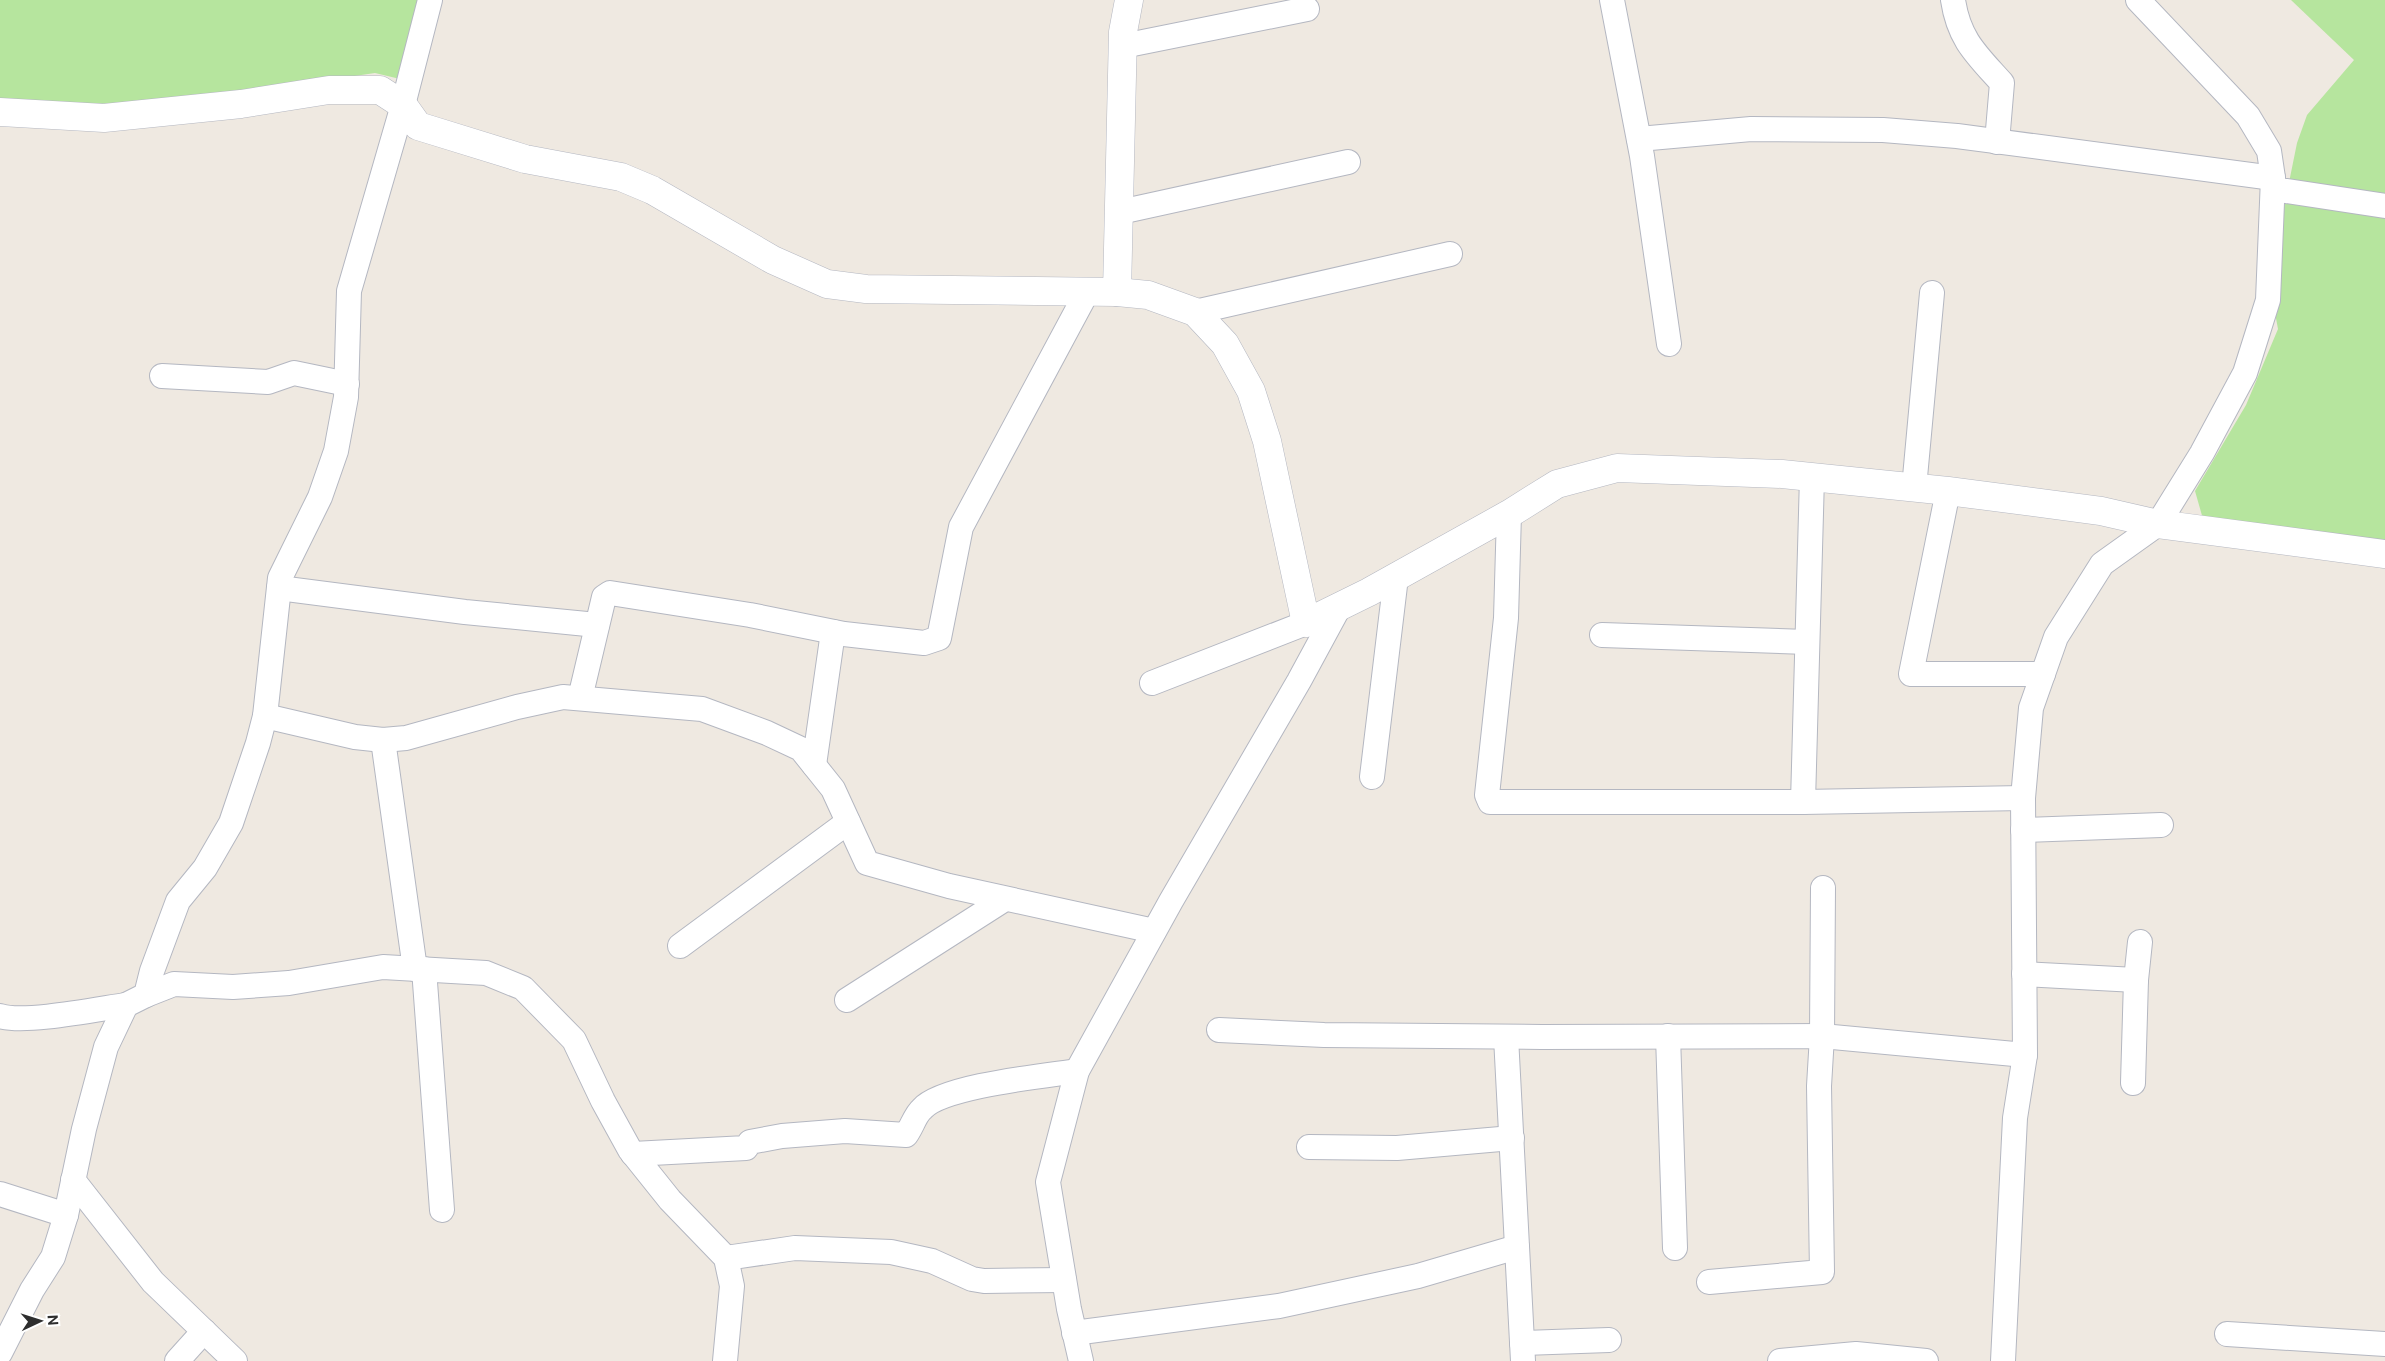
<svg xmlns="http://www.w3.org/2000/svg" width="2385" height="1361" font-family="'Public Sans',sans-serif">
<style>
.grass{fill:#b6e59e}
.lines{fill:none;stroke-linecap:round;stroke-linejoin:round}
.minor-casing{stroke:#b4b7c1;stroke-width:26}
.tertiary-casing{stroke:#b4b7c1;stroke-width:29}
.minor{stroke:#fff;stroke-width:24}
.tertiary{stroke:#fff;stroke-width:28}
</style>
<rect width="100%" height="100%" fill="#efe9e1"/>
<!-- grass -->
<g class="grass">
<polygon points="0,0 421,0 400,79 375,73 226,95 104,108 0,104"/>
<polygon points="2291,0 2385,0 2385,543 2203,519 2195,491 2246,405 2278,329 2269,281 2297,143 2307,115 2354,60"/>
</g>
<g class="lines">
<defs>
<g id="minor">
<polyline points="1612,0 1642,156 1669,344"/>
<path d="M 1953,0 C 1959,40 1977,55 2002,83 L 1997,142"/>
<polyline points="1123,46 1307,9"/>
<polyline points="1639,139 1751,129 1883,130 1957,136 2273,178"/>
<polyline points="2273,189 2385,206"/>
<polyline points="1120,212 1348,162"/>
<polyline points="1195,312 1450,254"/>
<polyline points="162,376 268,382 294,373 347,384"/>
<polyline points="1914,488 1932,293"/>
<polyline points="1948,491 1911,674 2043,674"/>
<polyline points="1509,514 1506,618 1487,795 1490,802 1803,802 2023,798"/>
<polyline points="279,588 465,612 597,625"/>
<polyline points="1602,635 1807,642"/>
<polyline points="1152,683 1306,623"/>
<polyline points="580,698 604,597 610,593 750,615 844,634 924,643 939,638 961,527 1087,292"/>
<polyline points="265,716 355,737 383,740 406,738 517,707 563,697 702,709 767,733 801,749 833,789 867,863 949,886 1154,931"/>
<polyline points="383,740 415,969"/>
<polyline points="814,765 833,632"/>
<polyline points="1372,777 1396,577"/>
<polyline points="1803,802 1812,477"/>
<polyline points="2023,830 2161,825"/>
<polyline points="680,946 848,822"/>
<polyline points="424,969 442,1210"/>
<polyline points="2024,974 2136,980"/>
<polyline points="146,995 174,984 233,987 289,983 383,967 486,973 523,988 574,1040 603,1101 630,1150 670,1200 726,1258 732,1286 725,1361"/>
<polyline points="847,1000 1005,899"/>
<path d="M 0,1016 C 24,1024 98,1009 126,1005"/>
<polyline points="1219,1030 1324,1035 1542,1037 1822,1036 2025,1055"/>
<polyline points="1668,1036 1675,1248"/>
<polyline points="1506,1037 1523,1361"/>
<polyline points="2133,1083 2136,980 2140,942"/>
<polyline points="1309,1147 1397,1148 1512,1138"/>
<path d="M 633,1154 L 746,1148 L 750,1142 L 782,1136 L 845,1131 L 906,1135 C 912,1127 915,1115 922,1109 C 942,1086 1044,1076 1077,1071"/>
<polyline points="73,1180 153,1282 235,1361"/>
<polyline points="0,1194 66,1215"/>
<polyline points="726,1258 795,1248 891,1252 932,1261 972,1279 984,1281 1064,1280"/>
<polyline points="1709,1282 1822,1272 1819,1086 1822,1036 1823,888"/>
<polyline points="1074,1333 1279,1306 1418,1276 1517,1247"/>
<polyline points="2227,1334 2385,1344"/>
<polyline points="1522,1343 1609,1340"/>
<polyline points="0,1353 32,1290 53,1257 66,1215 84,1129 106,1047 126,1005 146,995 152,971 178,901 205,868 231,823 258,743 265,716 280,578 320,497 336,451 346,397 349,291 403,105 430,0"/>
<polyline points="177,1361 204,1331"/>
<polyline points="1081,1361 1069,1309 1048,1182 1077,1071 1171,901 1299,681 1338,609"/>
<polyline points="1780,1361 1856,1354 1926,1361"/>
<polyline points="2003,1361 2015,1118 2025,1055 2023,798 2031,708 2056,637 2102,564 2158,524 2202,453 2245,373 2268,300 2273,178 2269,151 2248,116 2138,0"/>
</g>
<g id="tertiary">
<polyline points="0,112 104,118 241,104 329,90 380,90 403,105 418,126 525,159 621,177 652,190 773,260 827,284 866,289 1117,292 1148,295 1195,312 1225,344 1251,391 1267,441 1306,623 1369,592 1509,514 1557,484 1617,468 1782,474 1948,491 2101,511 2158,524 2385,554"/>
<polyline points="1117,292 1123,32 1129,0"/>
</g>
</defs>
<!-- minor casing -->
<use href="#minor" class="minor-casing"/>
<!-- tertiary casing -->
<use href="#tertiary" class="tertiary-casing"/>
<!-- minor -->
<use href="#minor" class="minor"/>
<!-- tertiary -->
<use href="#tertiary" class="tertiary"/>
</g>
<!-- north arrow -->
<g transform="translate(40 1321) rotate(86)" stroke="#ffffff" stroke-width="4" paint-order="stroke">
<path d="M0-4L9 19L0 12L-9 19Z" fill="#2e2e2e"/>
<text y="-8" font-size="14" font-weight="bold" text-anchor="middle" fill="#2e2e2e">N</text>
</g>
</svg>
